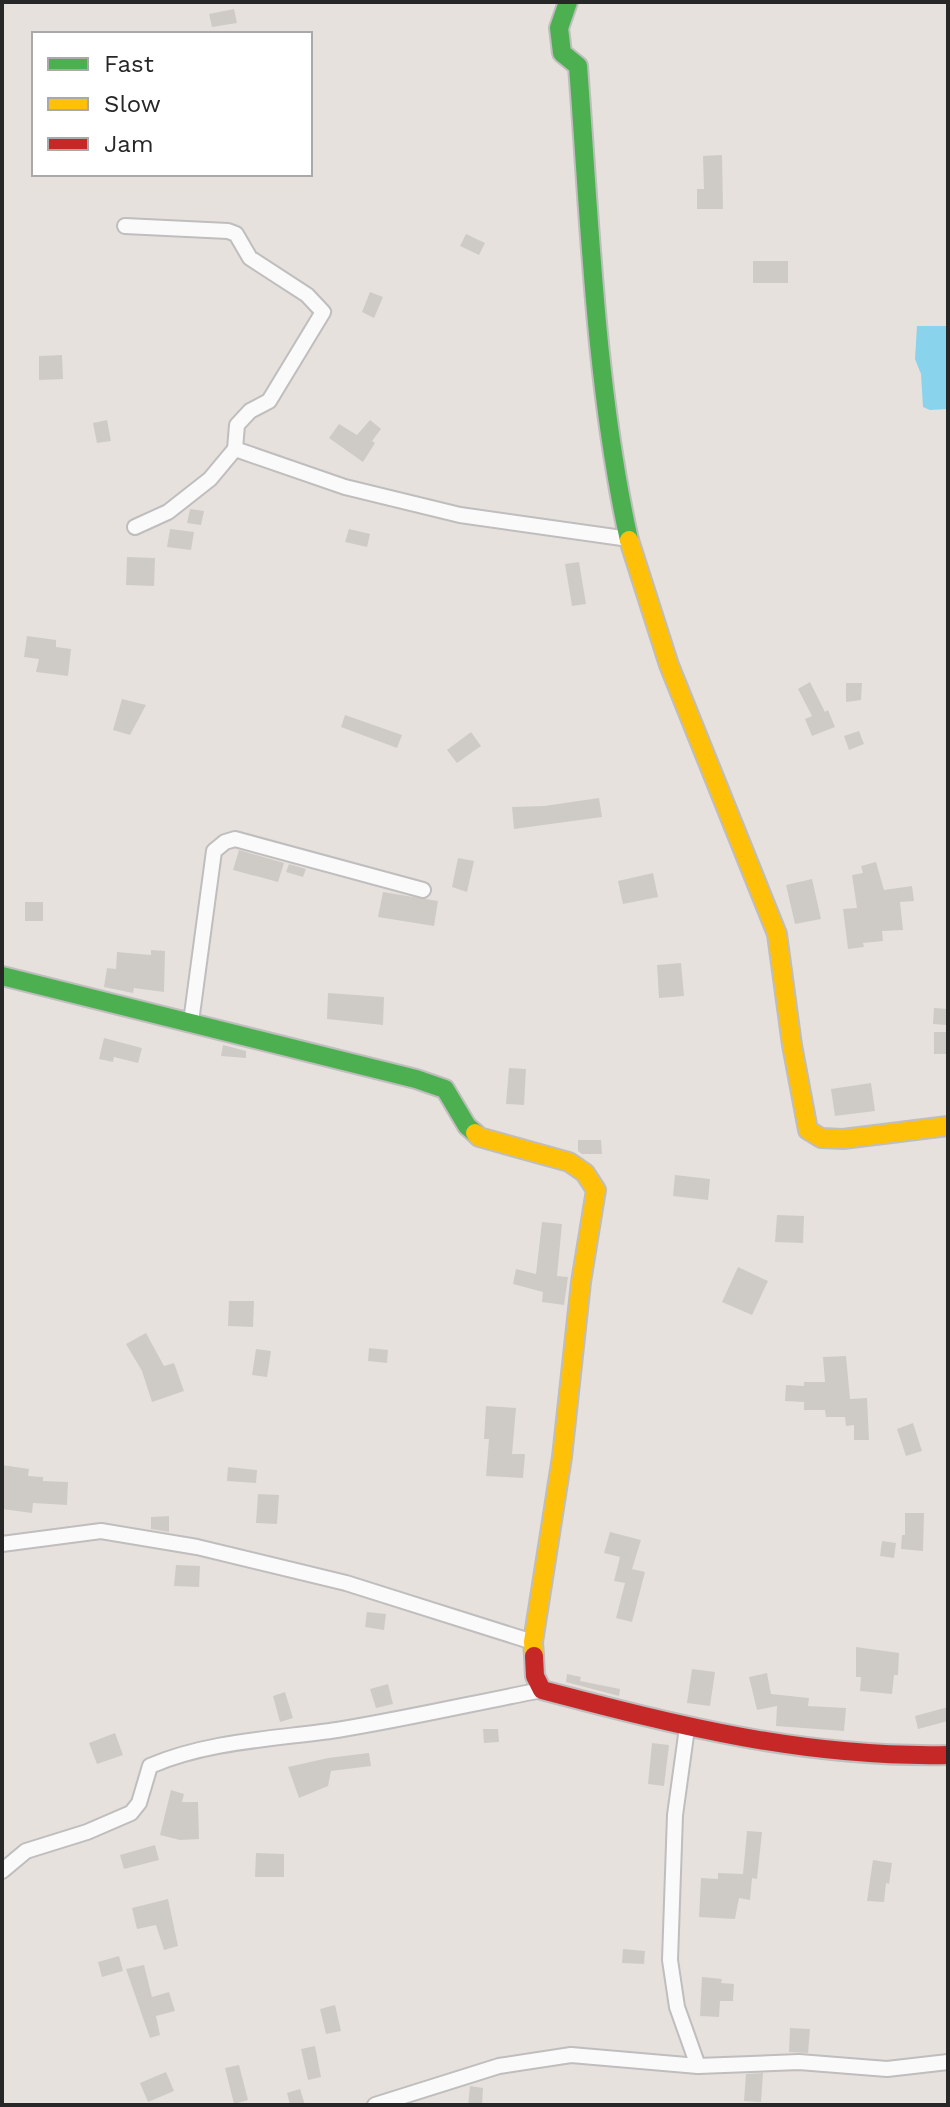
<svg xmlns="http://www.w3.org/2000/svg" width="950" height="2107" font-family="'Work Sans',sans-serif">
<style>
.water{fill:#8ad3ec}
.building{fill:#cecbc7}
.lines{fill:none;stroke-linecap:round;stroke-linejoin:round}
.street-casing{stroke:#bfbdbe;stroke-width:18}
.fast-casing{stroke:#bfbdbe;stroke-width:22}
.slow-casing{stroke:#bfbdbe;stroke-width:22}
.jam-casing{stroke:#bfbdbe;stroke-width:22}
.street{stroke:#fbfafa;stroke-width:14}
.fast{stroke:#4caf50;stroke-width:18}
.slow{stroke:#ffc107;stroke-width:18}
.jam{stroke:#c62828;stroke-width:18}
</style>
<rect width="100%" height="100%" fill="#e6e1dc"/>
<!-- water -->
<polygon class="water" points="917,326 948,326 948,409 930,410 923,407 921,374 915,359"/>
<!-- building -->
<g class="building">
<polygon points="234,9 237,23 212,27 209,14"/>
<polygon points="722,155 723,209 697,209 697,189 704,189 703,156"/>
<polygon points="466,234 485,243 479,255 460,246"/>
<rect x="753" y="261" width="35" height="22"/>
<polygon points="370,292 383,297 374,318 362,312"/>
<polygon points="62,355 63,379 39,380 39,356"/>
<polygon points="107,420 111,441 97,443 93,423"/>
<polygon points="370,420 381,429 372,441 375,443 363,462 329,438 339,424 357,435"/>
<polygon points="190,509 204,511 201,525 187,523"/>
<polygon points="170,529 194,532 191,550 167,547"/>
<polygon points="349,529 370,534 367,547 345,542"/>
<polygon points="127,557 155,558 154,586 126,585"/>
<polygon points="579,562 586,604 572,606 565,564"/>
<polygon points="27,636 56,640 56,647 71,649 68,676 36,672 39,659 24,657"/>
<polygon points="810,682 825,712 828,710 835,727 812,736 805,719 812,716 798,689"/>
<polygon points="846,683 862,683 861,700 846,702"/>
<polygon points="122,699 146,705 130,735 113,730"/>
<polygon points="345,715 402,735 397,748 341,727"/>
<polygon points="859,731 864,744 849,750 844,736"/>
<polygon points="471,732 481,746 457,763 447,750"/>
<polygon points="599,798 602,817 514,829 512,807 544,806"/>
<polygon points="239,850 284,863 278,882 233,870"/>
<polygon points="458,858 474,861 467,892 452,887"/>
<polygon points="876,862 884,890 912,886 914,901 900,902 903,930 882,931 883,941 863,943 864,947 848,949 843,909 857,908 852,875 863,873 861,866"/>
<polygon points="289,864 306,869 303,877 286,872"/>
<polygon points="653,873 658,897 623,904 618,881"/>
<polygon points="812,879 821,919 795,924 786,885"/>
<polygon points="383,892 438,901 434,926 378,917"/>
<rect x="25" y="902" width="18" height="19"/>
<polygon points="151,950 165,951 164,992 134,988 133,993 104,987 107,968 116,969 117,952 151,955"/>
<polygon points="681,963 684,996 659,998 657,965"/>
<polygon points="328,993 384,997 383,1025 327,1019"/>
<polygon points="934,1008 948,1009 947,1025 933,1024"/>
<rect x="934" y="1032" width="14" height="22"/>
<polygon points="104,1038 142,1048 138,1063 114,1057 113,1062 99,1059"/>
<polygon points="223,1045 246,1051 246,1058 221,1056"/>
<polygon points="509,1068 526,1069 524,1105 506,1104"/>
<polygon points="871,1083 875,1111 835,1116 831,1089"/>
<polygon points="578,1140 601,1140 602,1154 582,1154 578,1151"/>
<polygon points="675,1175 710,1179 708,1200 673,1196"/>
<polygon points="777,1215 804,1216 803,1243 775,1242"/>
<polygon points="542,1222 562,1224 557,1276 568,1277 564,1305 542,1302 543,1292 513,1284 516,1269 536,1274"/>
<polygon points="738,1267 768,1281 752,1315 722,1302"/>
<polygon points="229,1301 254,1301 253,1327 228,1326"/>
<polygon points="146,1333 164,1366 174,1363 184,1391 152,1402 142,1371 126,1344"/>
<polygon points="369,1348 388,1350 387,1363 368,1361"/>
<polygon points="256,1349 271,1351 267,1377 252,1375"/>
<polygon points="846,1356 850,1399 867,1398 869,1440 854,1440 854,1425 846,1426 845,1417 826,1417 825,1410 804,1410 804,1402 785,1401 786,1385 804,1386 804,1382 825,1382 823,1357"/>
<polygon points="486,1406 516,1408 512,1454 525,1454 523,1478 486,1476 489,1439 484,1439"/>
<polygon points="913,1423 922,1451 906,1456 897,1429"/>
<polygon points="2,1465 29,1469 28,1476 43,1477 43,1481 68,1482 67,1505 33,1503 32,1513 2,1509"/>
<polygon points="228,1467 257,1470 256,1483 227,1481"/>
<polygon points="258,1494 279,1495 277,1524 256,1523"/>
<polygon points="905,1513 924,1513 923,1551 901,1549 902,1535 905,1535"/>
<polygon points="169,1516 169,1532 151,1529 151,1517"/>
<polygon points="610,1532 641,1540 632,1569 645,1572 632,1622 616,1618 625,1583 614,1581 620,1557 604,1553"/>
<polygon points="882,1541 896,1543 894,1558 880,1556"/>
<polygon points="176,1565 200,1566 199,1587 174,1586"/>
<polygon points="367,1612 386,1614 384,1630 365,1627"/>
<polygon points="856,1647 899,1653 898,1675 894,1675 892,1694 860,1691 861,1677 856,1677"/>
<polygon points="692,1669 715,1672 710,1706 687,1703"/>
<polygon points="767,1673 771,1694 809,1698 808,1706 846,1708 844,1731 776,1726 777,1706 757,1710 749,1677"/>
<polygon points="567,1674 581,1677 580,1681 620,1689 619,1696 566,1682"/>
<polygon points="388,1684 393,1704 376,1708 370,1689"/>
<polygon points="285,1692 293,1718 280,1722 273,1696"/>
<polygon points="948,1707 948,1721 918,1729 915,1716"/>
<polygon points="483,1729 498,1729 499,1742 484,1743"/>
<polygon points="115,1733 123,1755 97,1764 89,1743"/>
<polygon points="652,1743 669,1745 664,1786 648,1784"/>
<polygon points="369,1753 371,1766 331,1771 328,1786 299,1798 288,1767 328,1758"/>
<polygon points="171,1790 184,1794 182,1802 198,1802 199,1839 180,1840 160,1835"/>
<polygon points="747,1831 762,1832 757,1879 752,1878 750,1900 739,1898 735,1919 699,1917 701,1878 718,1879 718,1873 743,1874"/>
<polygon points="155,1845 159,1860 124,1869 120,1855"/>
<polygon points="256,1853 284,1854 284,1877 255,1877"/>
<polygon points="873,1860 892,1863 889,1884 886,1883 884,1902 867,1901"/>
<polygon points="168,1899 178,1946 164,1950 156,1925 137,1929 132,1908"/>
<polygon points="623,1949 645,1951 644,1964 622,1963"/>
<polygon points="119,1956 123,1971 102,1977 98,1962"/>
<polygon points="144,1965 152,1997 169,1992 175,2011 156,2016 160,2035 150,2038 126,1969"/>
<polygon points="702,1977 722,1979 721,1983 734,1984 733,2001 720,2001 719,2017 700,2016"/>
<polygon points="335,2005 341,2031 326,2034 320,2009"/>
<polygon points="790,2028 810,2029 808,2053 789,2052"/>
<polygon points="315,2046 321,2077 308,2080 301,2049"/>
<polygon points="239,2065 248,2100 234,2104 225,2068"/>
<polygon points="166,2072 174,2091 148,2102 140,2083"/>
<polygon points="763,2073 761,2102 744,2101 746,2074"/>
<polygon points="470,2086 483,2088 482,2105 468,2105"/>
<polygon points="300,2089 305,2105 290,2105 287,2093"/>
</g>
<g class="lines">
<defs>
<g id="street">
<polyline points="125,226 228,231 236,234 250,258 307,295 323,312 269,401 250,411 237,425 235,449 210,479 168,512 135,527"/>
<polyline points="235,449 345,487 460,515 629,539"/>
<polyline points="191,1022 214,851 225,842 235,839 423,890"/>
<polyline points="2,1544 101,1531 197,1547 346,1583 533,1642"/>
<polyline points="687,1728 675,1815 670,1960 677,2007 698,2066"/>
<path d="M 2,1871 L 26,1851 L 87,1832 L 131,1813 L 139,1803 L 150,1766 C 208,1741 274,1739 337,1730 C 405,1719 474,1703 542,1690"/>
<polyline points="375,2105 499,2066 571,2055 698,2066 799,2062 887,2069 948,2062"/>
</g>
<g id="fast">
<path d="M 568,2 L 559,28 L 562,53 L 578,66 C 590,224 595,385 629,540"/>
<polyline points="2,976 416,1079 445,1089 467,1126 475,1133"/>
</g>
<g id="slow">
<polyline points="629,540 669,665 777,934 792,1045 808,1130 821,1138 843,1139 948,1126"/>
<polyline points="475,1133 479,1137 569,1162 585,1173 596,1190 581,1282 562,1457 533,1642 534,1656"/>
</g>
<path id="jam" d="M 534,1656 L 535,1676 L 542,1690 C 679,1726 805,1758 948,1755"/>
</defs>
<!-- street casing -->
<use href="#street" class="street-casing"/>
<!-- fast casing -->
<use href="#fast" class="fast-casing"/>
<!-- slow casing -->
<use href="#slow" class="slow-casing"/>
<!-- jam casing -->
<use href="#jam" class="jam-casing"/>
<!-- street -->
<use href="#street" class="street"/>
<!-- fast -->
<use href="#fast" class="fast"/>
<!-- slow -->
<use href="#slow" class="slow"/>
<!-- jam -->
<use href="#jam" class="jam"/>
</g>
<!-- border -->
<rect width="950" height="2107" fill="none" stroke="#272727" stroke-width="8"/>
<!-- legend -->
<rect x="32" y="32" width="280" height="144" fill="#ffffff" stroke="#a9a9a9" stroke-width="2"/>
<rect x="48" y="58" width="40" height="12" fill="#4caf50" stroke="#a9a9a9" stroke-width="2"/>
<text x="104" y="72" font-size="24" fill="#272727">Fast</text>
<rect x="48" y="98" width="40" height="12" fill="#ffc107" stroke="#a9a9a9" stroke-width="2"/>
<text x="104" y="112" font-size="24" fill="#272727">Slow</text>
<rect x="48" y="138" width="40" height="12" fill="#c62828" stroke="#a9a9a9" stroke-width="2"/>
<text x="104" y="152" font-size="24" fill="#272727">Jam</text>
</svg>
